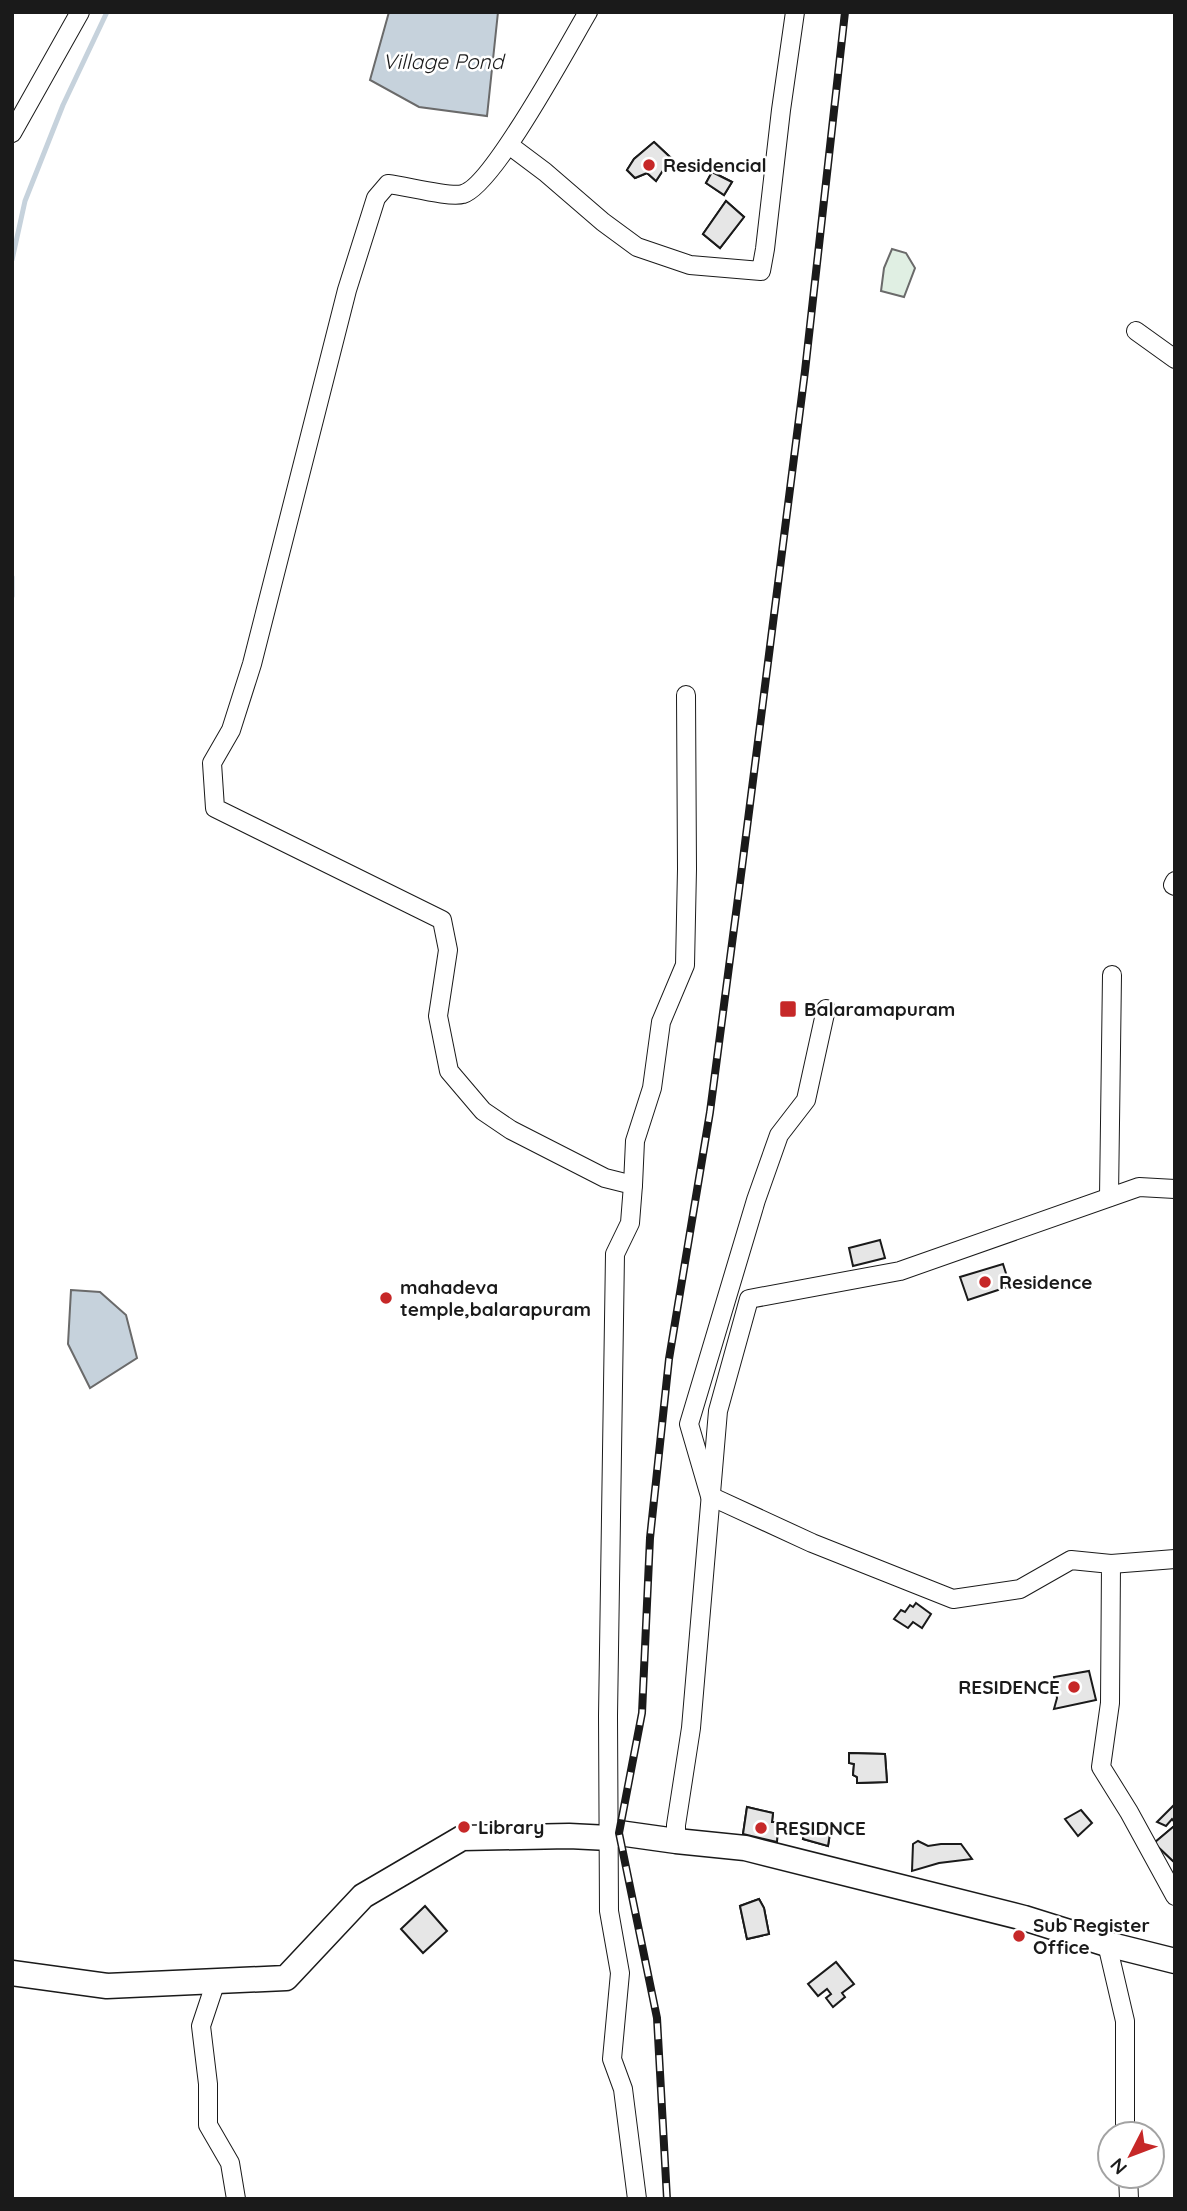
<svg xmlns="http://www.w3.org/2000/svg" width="1187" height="2211" font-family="Quicksand,sans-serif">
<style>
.green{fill:#e0efe3;stroke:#6a6a6a;stroke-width:2}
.water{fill:#c6d2dc;stroke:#6a6a6a;stroke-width:2}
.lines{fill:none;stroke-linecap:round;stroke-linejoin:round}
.stream{stroke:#c6d2dc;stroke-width:5}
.building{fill:#e6e6e6;stroke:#1a1a1a;stroke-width:2}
.minor-casing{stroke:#1a1a1a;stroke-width:20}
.secondary-casing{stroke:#1a1a1a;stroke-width:27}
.minor{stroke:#fff;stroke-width:18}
.secondary{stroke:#fff;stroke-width:24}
.rail-casing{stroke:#1a1a1a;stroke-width:8}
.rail{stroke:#fff;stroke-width:5;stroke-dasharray:16;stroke-linecap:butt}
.poi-dot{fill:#c62828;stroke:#fff;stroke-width:2.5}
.labels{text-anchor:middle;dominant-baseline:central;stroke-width:5;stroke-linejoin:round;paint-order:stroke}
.poi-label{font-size:19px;font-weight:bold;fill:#1a1a1a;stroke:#fff;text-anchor:start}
.water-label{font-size:21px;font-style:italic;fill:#1a1a1a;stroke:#fff}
</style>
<rect width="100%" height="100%" fill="#fff"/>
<!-- green -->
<polygon class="green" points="892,249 906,253 915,268 904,297 881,291 884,268"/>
<!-- water -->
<g class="water">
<polygon points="389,12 498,12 487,116 419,107 370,80"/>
<polygon points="71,1290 100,1292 126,1315 137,1358 90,1388 68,1344"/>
</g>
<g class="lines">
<!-- stream -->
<g class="stream">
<polyline points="12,260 25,201 63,105 107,12"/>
<polyline points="12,577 12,596"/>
</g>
</g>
<!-- building -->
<g class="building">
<polygon points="654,142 671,158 656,181 647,173 635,178 627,170 634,159"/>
<polygon points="654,142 671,158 656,181 647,173 635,178 627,170 634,159"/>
<polygon points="712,172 732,182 724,195 706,183"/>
<polygon points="712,172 732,182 724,195 706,183"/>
<polygon points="726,201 744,217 720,248 703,234"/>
<polygon points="726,201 744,217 720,248 703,234"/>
<polygon points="880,1240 885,1258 853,1266 849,1248"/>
<polygon points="1003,1264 1010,1286 968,1300 960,1277"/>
<polygon points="916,1603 931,1614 922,1628 913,1622 908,1628 894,1619 901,1610 905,1612 910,1605 913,1607"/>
<polygon points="1089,1671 1096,1700 1054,1709 1057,1698 1054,1677"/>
<polygon points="849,1753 885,1754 887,1782 857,1783 857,1777 853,1775 854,1764 849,1763"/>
<polygon points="849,1753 885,1754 887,1782 857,1783 857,1777 853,1775 854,1764 849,1763"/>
<polygon points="1175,1804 1175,1823 1172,1819 1166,1826 1157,1822"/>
<polygon points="747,1807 773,1813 772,1822 778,1822 777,1842 743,1834"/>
<polygon points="747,1807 773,1813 772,1822 778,1822 777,1842 743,1834"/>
<polygon points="1081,1810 1092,1823 1078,1836 1065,1819"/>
<polygon points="806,1822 831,1827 828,1846 803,1839"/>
<polygon points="806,1822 831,1827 828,1846 803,1839"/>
<polygon points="1173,1827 1175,1829 1175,1863 1154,1843"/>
<polygon points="1173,1827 1175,1829 1175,1863 1154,1843"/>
<polygon points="918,1841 928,1846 941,1844 961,1844 972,1859 939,1863 912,1871 913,1844"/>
<polygon points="759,1899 764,1908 769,1934 747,1939 740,1906"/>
<polygon points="759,1899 764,1908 769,1934 747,1939 740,1906"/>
<polygon points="425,1906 447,1931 423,1953 401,1929"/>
<polygon points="836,1962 854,1984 842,1993 845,1997 833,2007 826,1998 831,1994 827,1989 818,1996 808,1984"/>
</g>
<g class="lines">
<defs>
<g id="minor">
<path d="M 588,12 C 569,44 493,186 463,194 C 450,198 406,186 388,184 L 376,198 L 347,290 L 252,664 L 231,730 L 212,763 L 215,808 L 442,920 L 448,950 L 438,1016 L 449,1071 L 483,1111 L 511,1130 L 605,1178 L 633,1185 L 630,1223 L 615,1254 L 608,1716 L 609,1911 L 620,1973 L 612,2059 L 623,2089 L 637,2199"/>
<polyline points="12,133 80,12"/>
<polyline points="509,145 545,172 603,222 637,247 690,265 761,271 765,249 781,110 795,12"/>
<polyline points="1136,331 1175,359"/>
<polyline points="1175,881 1173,885 1175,886"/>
<polyline points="826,1009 806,1100 779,1135 756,1200 689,1424 710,1496 812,1543 953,1599 1020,1589 1071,1560 1111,1564 1110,1703 1101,1767 1129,1812 1175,1896"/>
<polyline points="633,1185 635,1141 652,1088 661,1022 685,965 687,869 686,695"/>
<polyline points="1109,1197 1112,975"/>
<polyline points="1111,1564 1175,1559"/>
<polyline points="676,1841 676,1825 691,1728 718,1411 749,1299 900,1271 1139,1187 1175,1189"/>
<polyline points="1107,1944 1125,2021 1125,2134"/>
<polyline points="216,1981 201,2026 208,2084 208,2125 230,2163 236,2199"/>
<polyline points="1128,2176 1129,2199"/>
</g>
<polyline id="secondary" points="12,1973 107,1986 286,1978 363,1896 462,1838 569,1836 609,1838 619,1833 676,1841 745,1848 1024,1918 1107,1944 1175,1961"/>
</defs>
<!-- minor casing -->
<use href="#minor" class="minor-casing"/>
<!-- secondary casing -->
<use href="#secondary" class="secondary-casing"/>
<!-- minor -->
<use href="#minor" class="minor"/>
<!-- secondary -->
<use href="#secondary" class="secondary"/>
<defs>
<polyline id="rail" points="667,2199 657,2018 619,1833 642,1713 650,1538 669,1359 710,1112 742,867 805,371 845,12"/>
</defs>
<!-- rail casing -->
<use href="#rail" class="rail-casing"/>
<!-- rail -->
<use href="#rail" class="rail"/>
</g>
<!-- markers -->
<g class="poi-dot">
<circle cx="649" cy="165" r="7"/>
<rect x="779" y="1000" width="18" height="18" rx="3.5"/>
<circle cx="985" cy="1282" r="7"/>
<circle cx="386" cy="1298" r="7"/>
<circle cx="1074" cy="1687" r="7"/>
<circle cx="464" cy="1827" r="7"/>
<circle cx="761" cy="1828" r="7"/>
<circle cx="1019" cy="1936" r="7"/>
</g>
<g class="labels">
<!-- poi labels -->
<g class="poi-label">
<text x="663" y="165">Residencial</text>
<text x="804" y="1009">Balaramapuram</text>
<text x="999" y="1282">Residence</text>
<text x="400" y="1287">mahadeva<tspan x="400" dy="22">temple,balarapuram</tspan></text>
<text x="1060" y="1687" text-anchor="end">RESIDENCE</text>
<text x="478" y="1827">Library</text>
<text x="775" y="1828">RESIDNCE</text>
<text x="1033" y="1925">Sub Register<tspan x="1033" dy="22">Office</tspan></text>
</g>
<!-- water labels -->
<g class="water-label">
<text x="443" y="61">Village Pond</text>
</g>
</g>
<!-- border -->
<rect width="1187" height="2211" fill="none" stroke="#1a1a1a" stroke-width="28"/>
<!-- north arrow -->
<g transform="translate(1131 2155) rotate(228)"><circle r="33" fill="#ffffff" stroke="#a3a3a3" stroke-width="2"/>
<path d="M0-5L12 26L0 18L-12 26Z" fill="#c62828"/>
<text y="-10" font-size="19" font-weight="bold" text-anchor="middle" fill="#1a1a1a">N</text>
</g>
</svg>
